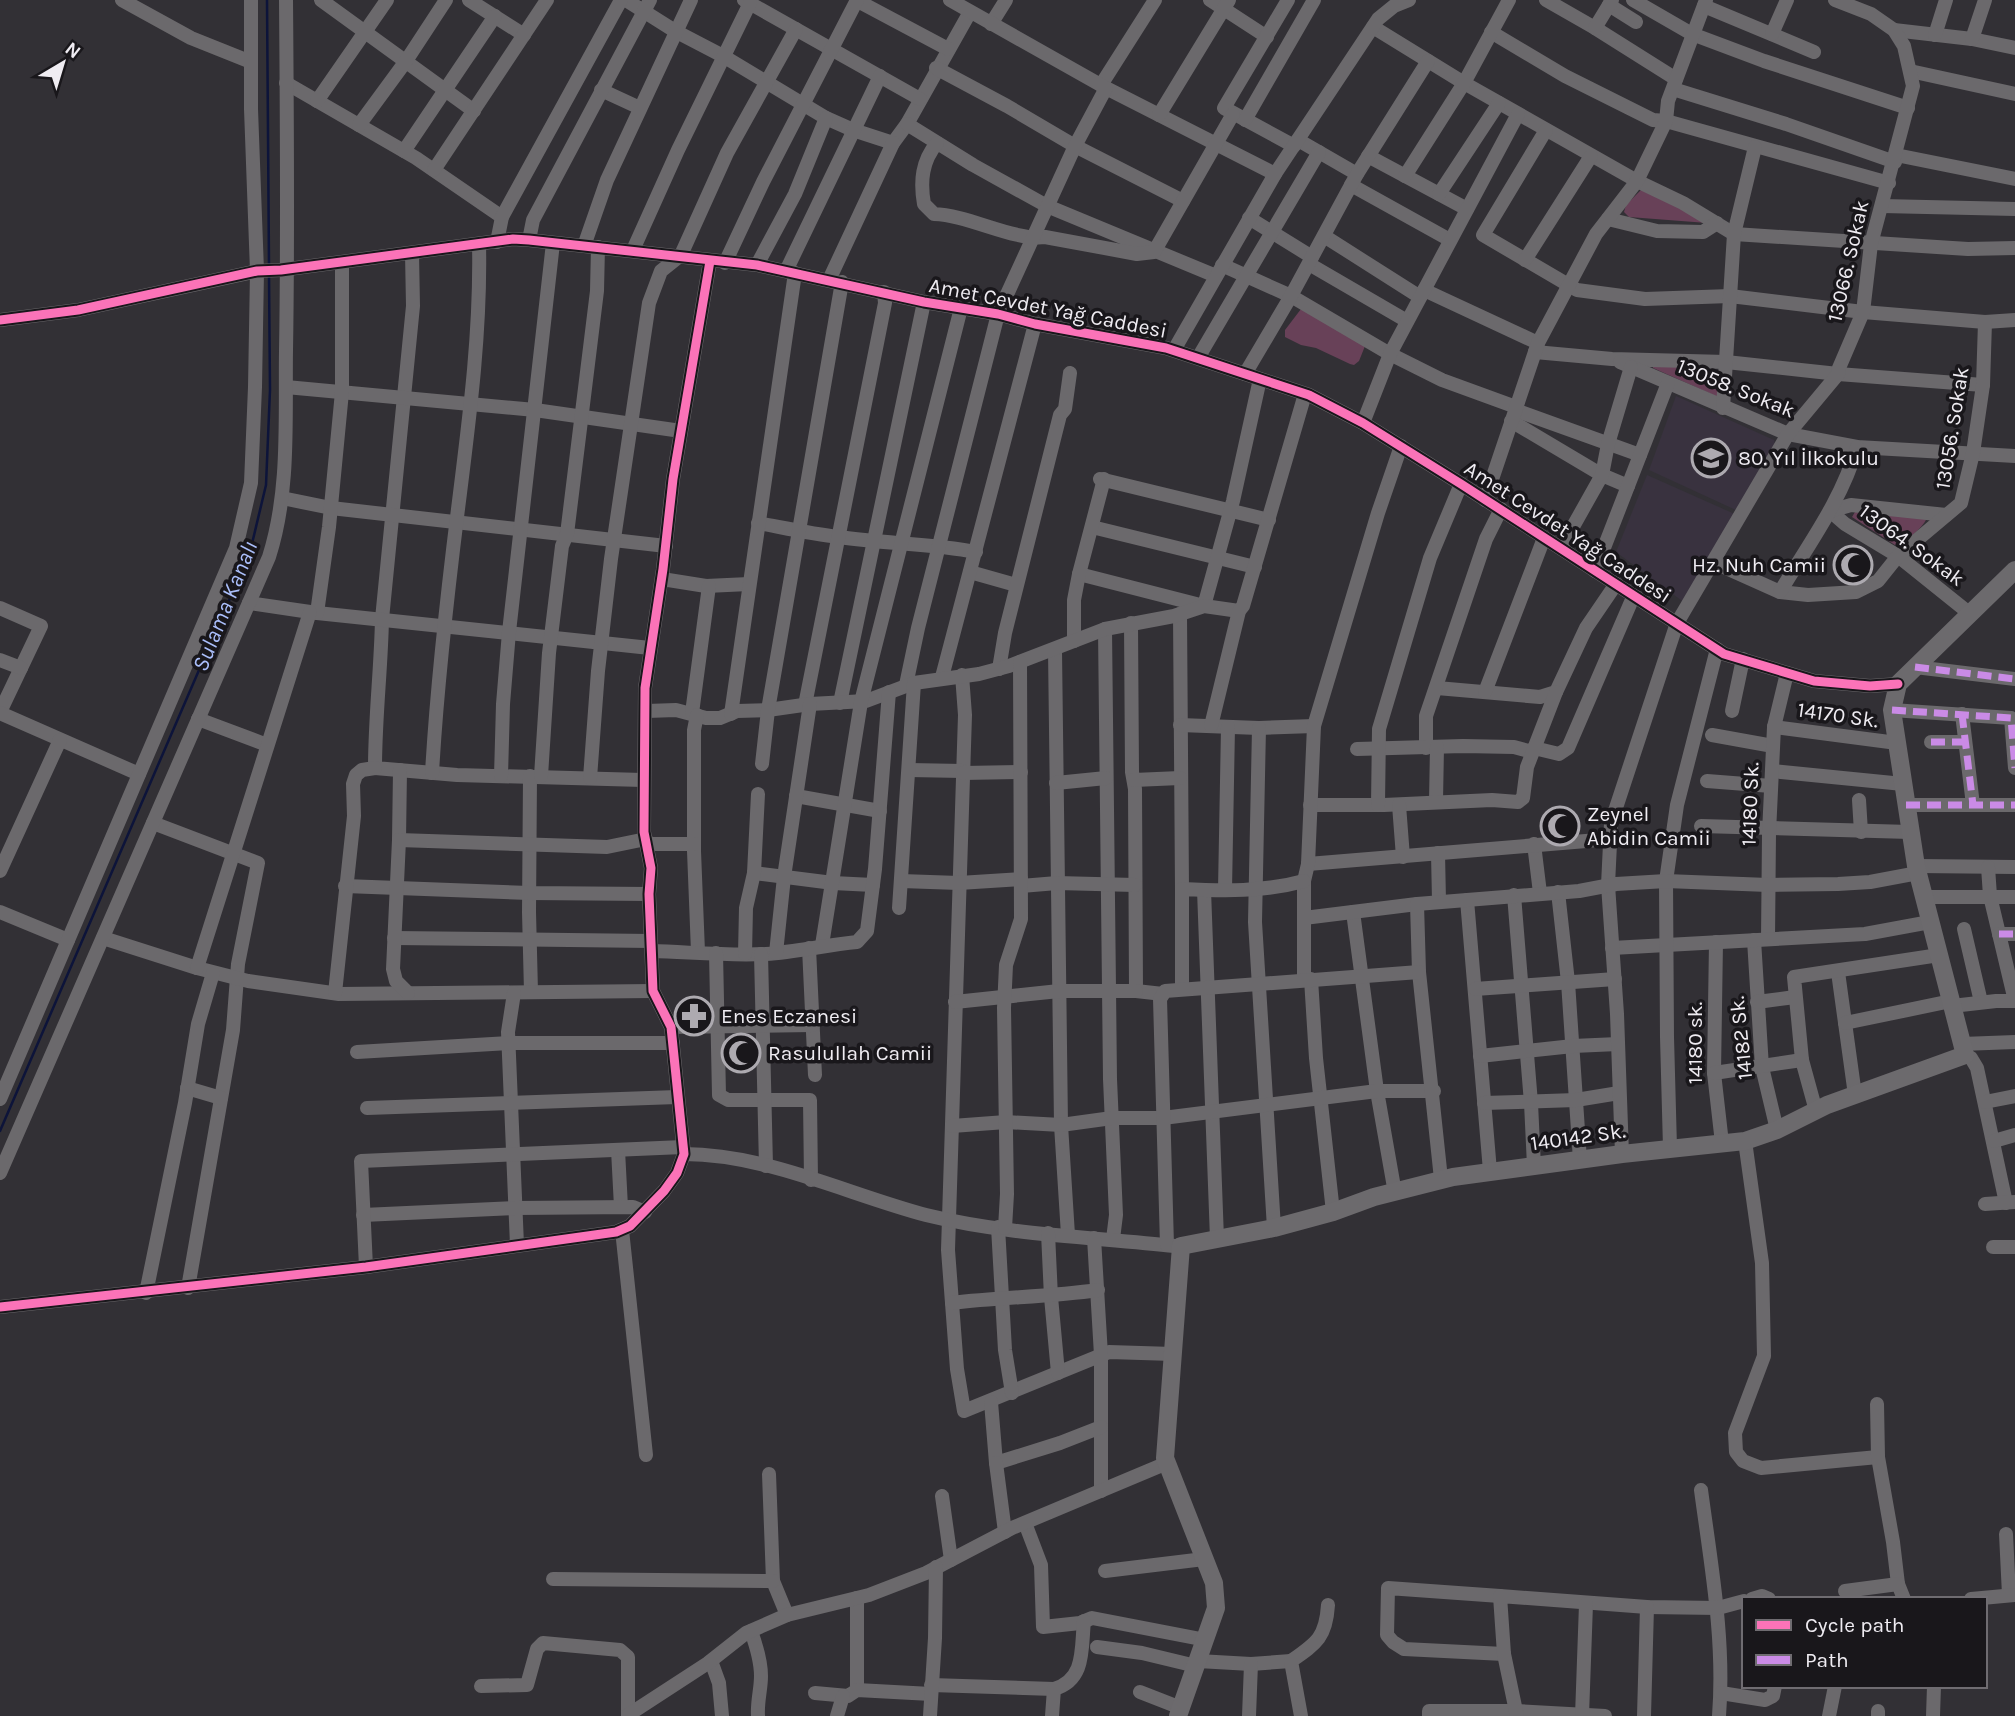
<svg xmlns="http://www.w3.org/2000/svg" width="2015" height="1716" font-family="Karla,sans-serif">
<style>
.built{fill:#39323f}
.green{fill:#684158}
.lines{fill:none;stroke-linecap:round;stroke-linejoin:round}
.stream{stroke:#0d143a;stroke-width:2.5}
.minor{stroke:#6b696c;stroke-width:14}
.major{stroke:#6c6a6d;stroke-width:18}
.quiet{stroke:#ca8be6;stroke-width:7;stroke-dasharray:14 7;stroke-linecap:butt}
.cycleway-casing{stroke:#19171b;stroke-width:13}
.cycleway{stroke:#fb73b8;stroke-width:9}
.labels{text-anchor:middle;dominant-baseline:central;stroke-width:7;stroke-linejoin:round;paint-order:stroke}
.street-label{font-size:21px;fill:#efecf2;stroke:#19171b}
.poi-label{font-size:21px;fill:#efecf2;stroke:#19171b;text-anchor:start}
.water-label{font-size:23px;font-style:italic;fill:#aabefa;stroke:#19171b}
</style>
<rect width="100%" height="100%" fill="#323035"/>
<!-- built -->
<g class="built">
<polygon points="1676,396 1774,440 1775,445 1738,511 1649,470"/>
<polygon points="1647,475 1737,515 1685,603 1616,552"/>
</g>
<!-- green -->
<g class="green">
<polygon points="1643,188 1707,223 1629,217 1624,212 1626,205"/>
<polygon points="1301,309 1365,346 1359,361 1354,365 1350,364 1316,348 1301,345 1285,337 1285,330"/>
<polygon points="1653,365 1720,371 1718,397 1653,368"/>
<path d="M 1855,512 L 1927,518 C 1921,530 1908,540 1895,545 L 1852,517 Z"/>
</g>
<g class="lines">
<!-- stream -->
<g class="stream">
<polyline points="267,0 269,266"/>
<polyline points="0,1131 250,552 266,485 270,390 269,276"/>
</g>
<!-- minor -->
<g class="minor">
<polyline points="122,0 191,38 251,62"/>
<polyline points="321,0 474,111"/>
<polyline points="469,0 524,35"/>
<polyline points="626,0 675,31 723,56 826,118 853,130 893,143 907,124 970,12"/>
<polyline points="744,0 920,99"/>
<polyline points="856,0 948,49"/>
<polyline points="1210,0 1267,37"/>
<polyline points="1288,0 1224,108 1294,146"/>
<polyline points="1546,0 1595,28 1676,79"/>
<polyline points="1633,0 1692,34 1764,61 1908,108"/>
<polyline points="1609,5 1636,22"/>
<polyline points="1704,6 1814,52"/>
<polyline points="991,24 1006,0"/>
<polyline points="1373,27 1464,83 1637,181 1683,203 1734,234 1968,249 2015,248"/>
<polyline points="1595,28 1612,0"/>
<polyline points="1894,30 1972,39 2015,48"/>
<polyline points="1491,32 1565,76 1653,120 1666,121 1889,183"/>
<polyline points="1772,34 1787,0"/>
<polyline points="1935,35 1946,0"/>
<polyline points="1972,39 1985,0"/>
<polyline points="936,68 1007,106 1075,146 1183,201"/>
<polyline points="1910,71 2015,94"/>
<polyline points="286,83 416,158 502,217"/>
<polyline points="1101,85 1155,0"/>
<polyline points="1106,88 1275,174"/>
<polyline points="1673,89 1786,124 1895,162"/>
<polyline points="601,90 640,108"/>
<polyline points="317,101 387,0"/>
<polyline points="1159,115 1229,0"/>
<polyline points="1245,120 1314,0"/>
<polyline points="907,124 973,165 1047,206 1216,276"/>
<polyline points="359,125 406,61 446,0"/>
<polyline points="1546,130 1483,235 1577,290 1645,299 1730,296 1863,312 1985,322 2015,320"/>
<polyline points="1298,140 1357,174"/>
<path d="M 937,143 C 922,161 920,181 924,204 L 934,214 C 969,215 1013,241 1045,237 L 1137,254 L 1154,252 L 1233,114"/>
<polyline points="404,151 495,16"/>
<polyline points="1896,155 2015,179"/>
<polyline points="1368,156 1467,209"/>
<polyline points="434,170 547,0"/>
<polyline points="1405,176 1464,83 1509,0"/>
<polyline points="1351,185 1450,240"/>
<polyline points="1439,194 1499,103"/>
<polyline points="1882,206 2015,209"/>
<polyline points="1249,218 1312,257"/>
<polyline points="1608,219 1657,231 1703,232 1717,223"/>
<polyline points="1324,236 1420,297"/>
<polyline points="529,240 533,220 650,0"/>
<polyline points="497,242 502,217 621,0"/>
<polyline points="584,246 607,180 691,0"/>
<polyline points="633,250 678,150 750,3"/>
<path d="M 412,253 L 413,306 L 382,619 C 381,669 375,718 375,768 L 457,775 L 643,780"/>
<polyline points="1525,260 1591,156"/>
<polyline points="725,263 763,182 857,0"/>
<polyline points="1309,264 1407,321"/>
<polyline points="757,265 795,194 826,118"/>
<polyline points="1222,265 1291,296 1390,354 1442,380 1516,407"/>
<polyline points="786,271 880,76"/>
<polyline points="829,280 893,143"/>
<polyline points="1424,290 1538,343"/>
<polyline points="0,320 78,310 257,271 281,270 513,239 529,240 757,265 924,302 998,314 1035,324 1166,348 1309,395 1363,423 1461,484 1724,654 1814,681 1870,686 1898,684"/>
<polyline points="1174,350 1275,174 1378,19 1394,6 1409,0"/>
<polyline points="1535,352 1612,359 1726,362 1838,374 1983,385"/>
<polyline points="1198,358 1319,152"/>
<polyline points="1620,362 1788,434 1857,447 2015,456"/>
<polyline points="1245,374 1291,296 1357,174 1428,61"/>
<polyline points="286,387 535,410 681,431"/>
<polyline points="1723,408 1734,234 1755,147"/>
<polyline points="1515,410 1640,455"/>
<polyline points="1511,421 1602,475 1628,486"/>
<polyline points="1363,423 1390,354 1518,114"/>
<polyline points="1100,479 1269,520"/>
<polyline points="282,498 331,508 666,546"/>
<polyline points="1485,500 1538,343 1596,234 1637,181 1666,121 1668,101 1706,0"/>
<polyline points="1830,511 1845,524 1898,556 1969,613"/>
<polyline points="1830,511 1851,505 1946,515"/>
<path d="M 758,523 C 785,528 812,534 839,537 C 885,544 931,543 976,552"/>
<polyline points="1092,527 1255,567"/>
<polyline points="1561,548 1602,475 1608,444 1631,367"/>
<polyline points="1713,562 1780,592 1808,595 1856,592 1878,581 1898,556 1961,503 1973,453 1983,385 1985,322"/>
<polyline points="1595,571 1668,383"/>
<polyline points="970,572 1016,585"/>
<polyline points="1079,574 1204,606 1233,501 1260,379"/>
<polyline points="662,579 706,586 749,584"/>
<path d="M 1780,592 C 1808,545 1842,500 1857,447"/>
<polyline points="249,603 317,613 650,648"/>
<polyline points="0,608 41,626 0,712"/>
<polyline points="317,613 329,527 342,392 342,262"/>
<polyline points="1180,614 1182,889"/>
<polyline points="1131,623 1132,772 1135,789 1136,991 1163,994"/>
<polyline points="1105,629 1110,1079 1116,1215 1113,1239"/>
<polyline points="1074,641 1074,600 1079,574 1104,479"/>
<polyline points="1055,650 1061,1125 1068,1235"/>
<polyline points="0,660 21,668"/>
<polyline points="1915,667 2015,679"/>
<polyline points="999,669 1005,633 1060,415 1065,409 1070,373"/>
<polyline points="962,675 965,715 948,1250 957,1369 964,1411 1109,1352 1173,1354"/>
<polyline points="942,677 1035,324"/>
<polyline points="906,685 918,628 998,314 1075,146 1106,88 950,0"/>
<polyline points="1437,688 1540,697 1556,692 1586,628 1616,584"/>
<polyline points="1485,692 1544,538"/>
<polyline points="840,703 924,302"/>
<polyline points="805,705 885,303 884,292"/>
<polyline points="1892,710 2011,718 2015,768"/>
<polyline points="647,711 676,710 706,718 720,718 737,711 768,710 810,704 866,701 914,683 979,674 1009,666 1105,629 1174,616 1204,606 1239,611"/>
<polyline points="1732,711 1743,659"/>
<polyline points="0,713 139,774"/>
<polyline points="692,713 709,586"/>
<polyline points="731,714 795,273"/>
<polyline points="1962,714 1973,805"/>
<polyline points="697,715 694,730 694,851 698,952"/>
<polyline points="198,719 267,745"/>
<polyline points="1180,725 1259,728 1314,726"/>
<polyline points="1211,726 1239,611 1243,606 1305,394"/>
<polyline points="1774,727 1897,743"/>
<polyline points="1259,728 1255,922 1274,1228"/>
<polyline points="1712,735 1773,746"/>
<polyline points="1931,742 1964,742"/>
<polyline points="1426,748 1426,716 1486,539 1501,509"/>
<polyline points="1534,748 1559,754 1568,748 1634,595"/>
<polyline points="1357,749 1463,746 1514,747 1532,752"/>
<polyline points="762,764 768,710 842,282"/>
<polyline points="909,770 963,771"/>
<polyline points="1772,771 1903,784"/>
<path d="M 432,773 C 437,684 447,597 458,509 C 469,421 481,332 479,244"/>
<polyline points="963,773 1021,772"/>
<polyline points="501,776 503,704 509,632 553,243"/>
<polyline points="530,776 529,912 531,992"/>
<polyline points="541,776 549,653 562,546 567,534 597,291 598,247"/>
<polyline points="590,778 598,671 611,559 649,303 661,271 681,255 727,153 796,29"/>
<polyline points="1134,780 1180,778"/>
<polyline points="1707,781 1771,786"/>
<polyline points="1056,783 1106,778"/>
<polyline points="796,796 880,811"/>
<polyline points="1859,800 1861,832"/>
<polyline points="1436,801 1437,747"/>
<polyline points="1310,805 1384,805 1492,800 1518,802 1523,798 1527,767 1556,692"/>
<polyline points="1378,805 1379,729 1430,558 1461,484"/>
<polyline points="1399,805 1403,857"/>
<polyline points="1906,805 2015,805"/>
<polyline points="153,823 258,863 238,964 233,1030 188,1288"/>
<polyline points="1701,826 1910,832"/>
<polyline points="399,840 400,770"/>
<polyline points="647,844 694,844"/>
<polyline points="1534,844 1540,893"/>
<polyline points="1438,853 1439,901"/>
<polyline points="1308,864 1610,839"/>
<polyline points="1916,866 2015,867"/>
<polyline points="1988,867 1990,896 2015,1001"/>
<polyline points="0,871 60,740"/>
<polyline points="754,873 833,883 873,885"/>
<polyline points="901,881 959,883 1021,879"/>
<polyline points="345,886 529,893 649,894"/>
<polyline points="1021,886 1057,883 1135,885"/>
<polyline points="1204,890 1217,1239"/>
<polyline points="1225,890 1228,727"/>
<polyline points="1558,892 1568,982 1580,1160"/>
<polyline points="1514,895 1531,1103 1534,1166"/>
<polyline points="1924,897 2015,897"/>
<polyline points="1467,900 1490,1171"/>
<polyline points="899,908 914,683"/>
<polyline points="0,912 68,940"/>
<polyline points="1353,912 1377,1091 1395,1193"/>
<polyline points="1304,918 1417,904"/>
<polyline points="1964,929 1981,1002"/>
<polyline points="1999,934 2015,934"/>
<polyline points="103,938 197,968 248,981 339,994 653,991"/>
<polyline points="394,938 651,941"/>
<polyline points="1768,939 1769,833 1774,727 1787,673"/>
<polyline points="1754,940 1762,1067 1777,1130"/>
<polyline points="1716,942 1714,1073 1722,1143"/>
<polyline points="822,945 861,702 961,308"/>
<polyline points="809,948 815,1075"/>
<polyline points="1612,948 1865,934 1930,922"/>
<path d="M 652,951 C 689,952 728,956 766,954 C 796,952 826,945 857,942 L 867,931 L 875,869 L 889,692"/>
<polyline points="716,953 719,1095 728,1100 810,1100 811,1180"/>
<polyline points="776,953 784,877 810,704"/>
<polyline points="745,954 746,908 754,873 758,794"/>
<polyline points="761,954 766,1166"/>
<polyline points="197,968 310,612"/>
<polyline points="1838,972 1855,1095"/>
<polyline points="1311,979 1316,1058 1333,1212"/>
<polyline points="1304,980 1304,881 1308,864 1314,726 1378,513 1401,446"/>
<path d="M 1182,988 L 1182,889 C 1223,891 1264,892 1304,881"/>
<polyline points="1475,989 1615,979"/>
<polyline points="335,993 354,816 353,784 356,775 362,770 375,768"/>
<polyline points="408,993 396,981 393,969 399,840 607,847 646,839"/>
<polyline points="514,993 508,1032 517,1245"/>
<polyline points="955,1002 1059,991 1136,991"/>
<polyline points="1757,1002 1795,997"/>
<polyline points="1952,1006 1996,1001 2015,1001"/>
<polyline points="1845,1023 1951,1001"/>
<polyline points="671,1027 813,1025"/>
<polyline points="1962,1044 2015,1042"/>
<polyline points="357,1052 509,1043 673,1043"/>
<polyline points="1965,1055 1971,1058 1977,1068 2006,1203"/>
<polyline points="1480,1056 1573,1046 1618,1044"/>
<polyline points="1714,1073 1802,1060"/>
<polyline points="187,1088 221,1098"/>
<polyline points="0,1099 236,548 251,483 255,387 257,271 251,109 251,0"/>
<polyline points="1985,1102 2015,1096"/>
<polyline points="1484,1103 1576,1100 1619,1093"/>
<polyline points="367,1108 677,1097"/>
<polyline points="1816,1111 1802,1060 1794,977 1939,955"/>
<polyline points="952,1126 1006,1122 1061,1125 1112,1118 1163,1118 1377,1091 1434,1091"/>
<polyline points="1745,1141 1762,1263 1764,1356 1735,1433 1736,1452 1743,1461 1761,1468 1878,1457"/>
<polyline points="1994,1141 2015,1135"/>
<polyline points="1670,1148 1667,1037 1666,881 1677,805 1717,649"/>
<polyline points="618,1150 621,1207"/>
<path d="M 684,1154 C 766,1154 847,1194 926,1215 C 1007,1235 1093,1237 1175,1246"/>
<polyline points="1622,1154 1617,1014 1608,885 1611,823 1677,623 1788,434 1838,374 1839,368 1863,312 1871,244 1913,86 1904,46 1894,30 1871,14 1835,0"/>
<path d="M 0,1173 L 269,557 C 290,491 285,420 286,351 C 288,234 287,117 286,0"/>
<polyline points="1441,1179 1419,972 1417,904 1579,891 1616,884 1666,881 1768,885 1838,884 1870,882 1918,873"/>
<polyline points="1985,1204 2015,1202"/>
<polyline points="363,1215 516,1208 633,1207 645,1212"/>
<polyline points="998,1227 1005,1350 1012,1393"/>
<polyline points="1005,1228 1007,1194 1004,1008 1006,965 1021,919 1020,662"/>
<polyline points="622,1230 646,1455"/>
<polyline points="1048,1233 1051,1297 1058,1373"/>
<polyline points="1094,1238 1101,1355 1101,1491"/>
<polyline points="1167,1245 1160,999 1165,991 1419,972"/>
<polyline points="1993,1247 2015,1247"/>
<polyline points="366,1267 361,1161 683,1147"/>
<polyline points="146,1293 185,1103 198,1024 213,973"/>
<path d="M 952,1303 C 1001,1297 1049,1297 1098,1290"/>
<polyline points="0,1307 366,1267 616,1232 630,1226 664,1191 677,1173 684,1154 671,1027 653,991 649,894 651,868 644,832 645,688 663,569 673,479 710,261"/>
<polyline points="991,1402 996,1463 1060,1443 1101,1427"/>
<polyline points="1877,1404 1878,1457 1893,1542 1898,1584 1904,1599"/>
<polyline points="996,1463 1005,1532"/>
<polyline points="769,1474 773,1581 787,1615"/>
<path d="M 1701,1490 C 1711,1565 1725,1640 1719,1716"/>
<polyline points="942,1496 951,1560"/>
<polyline points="1025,1523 1041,1565 1043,1627 1080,1623 1092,1618 1206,1640"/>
<polyline points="2006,1534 2009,1595"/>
<polyline points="1105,1571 1204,1559"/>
<polyline points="553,1579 773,1581"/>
<polyline points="1845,1591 1898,1584"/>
<polyline points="1500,1596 1388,1588 1387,1635 1393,1642 1404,1649 1504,1654"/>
<polyline points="857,1598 857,1690"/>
<polyline points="1752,1599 1762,1596 1769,1599"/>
<polyline points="1971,1599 2015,1595"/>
<path d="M 751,1631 C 756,1645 761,1660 761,1676 C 761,1690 757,1701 758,1716"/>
<polyline points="1097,1647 1142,1653 1196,1666"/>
<polyline points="711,1661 719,1683 722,1716"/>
<polyline points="1198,1661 1251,1664 1291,1661"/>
<polyline points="931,1685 1054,1689"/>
<polyline points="481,1686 527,1685 537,1649 543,1643 620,1650 628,1657 628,1716"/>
<polyline points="1140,1692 1181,1708"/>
<polyline points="815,1693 848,1696 857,1690 931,1694"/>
<polyline points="1721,1693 1765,1700 1773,1696 1775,1686"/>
<polyline points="628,1715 708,1663 746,1633 787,1615 869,1595 926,1573 1012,1528 1167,1463"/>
<polyline points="837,1716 843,1696"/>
<polyline points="930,1716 935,1638 936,1567"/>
<path d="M 1052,1716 L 1054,1689 C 1086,1680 1081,1648 1084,1621"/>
<polyline points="1249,1716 1251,1664"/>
<path d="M 1301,1716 L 1291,1661 C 1317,1643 1326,1637 1328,1605"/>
<polyline points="1429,1716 1429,1711 1516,1711 1605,1716"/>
<polyline points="1517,1716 1504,1654 1500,1596 1647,1607 1718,1608 1744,1601"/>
<polyline points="1582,1716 1586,1604"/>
<polyline points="1644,1716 1647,1607"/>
<polyline points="1829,1716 1835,1686"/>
<polyline points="1878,1716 1878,1711"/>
<polyline points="1933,1716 1934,1686"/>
</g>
<!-- major -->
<polyline class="major" points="1178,1716 1216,1608 1214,1583 1165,1458 1181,1246 1274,1228 1333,1212 1374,1197 1453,1177 1622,1154 1745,1141 1777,1130 1827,1105 1965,1055 1916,866 1892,710 1898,684 2015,570"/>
<!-- quiet -->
<g class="quiet">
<polyline points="1915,667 2015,679"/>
<polyline points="1892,710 2011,718 2015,768"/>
<polyline points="1962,714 1973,805"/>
<polyline points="1931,742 1964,742"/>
<polyline points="1906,805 2015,805"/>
<polyline points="1999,934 2015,934"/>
</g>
<defs>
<g id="cycleway">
<polyline points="0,320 78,310 257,271 281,270 513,239 529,240 757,265 924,302 998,314 1035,324 1166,348 1309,395 1363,423 1461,484 1724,654 1814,681 1870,686 1898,684"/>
<polyline points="0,1307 366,1267 616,1232 630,1226 664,1191 677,1173 684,1154 671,1027 653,991 649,894 651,868 644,832 645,688 663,569 673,479 710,261"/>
</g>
</defs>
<!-- cycleway casing -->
<use href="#cycleway" class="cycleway-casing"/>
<!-- cycleway -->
<use href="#cycleway" class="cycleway"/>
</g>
<!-- icons -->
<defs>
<symbol id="school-ring" viewBox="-11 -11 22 22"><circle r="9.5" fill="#19171b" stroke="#adaab0" stroke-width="1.5"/><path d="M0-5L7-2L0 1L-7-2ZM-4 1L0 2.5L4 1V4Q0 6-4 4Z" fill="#adaab0"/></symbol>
<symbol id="mosque-ring" viewBox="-11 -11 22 22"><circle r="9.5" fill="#19171b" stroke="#adaab0" stroke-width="1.5"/><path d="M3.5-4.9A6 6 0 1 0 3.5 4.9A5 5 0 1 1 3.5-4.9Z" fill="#adaab0"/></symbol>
<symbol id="pharmacy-ring" viewBox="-11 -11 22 22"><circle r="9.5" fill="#19171b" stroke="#adaab0" stroke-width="1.5"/><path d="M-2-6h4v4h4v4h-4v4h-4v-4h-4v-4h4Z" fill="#adaab0"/></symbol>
</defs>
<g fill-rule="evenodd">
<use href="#school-ring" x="1689" y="436" width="44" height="44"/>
<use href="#mosque-ring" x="1831" y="543" width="44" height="44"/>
<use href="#mosque-ring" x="1538" y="804" width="44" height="44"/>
<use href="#pharmacy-ring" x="672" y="994" width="44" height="44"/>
<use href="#mosque-ring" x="719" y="1031" width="44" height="44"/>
</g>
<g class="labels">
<!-- street labels -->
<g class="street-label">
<text transform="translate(1848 261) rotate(-77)">13066. Sokak</text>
<text transform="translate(1048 308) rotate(11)">Amet Cevdet Yağ Caddesi</text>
<text transform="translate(1736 388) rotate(22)">13058. Sokak</text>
<text transform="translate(1952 428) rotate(-81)">13056. Sokak</text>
<text transform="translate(1568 532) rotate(33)">Amet Cevdet Yağ Caddesi</text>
<text transform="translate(1912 545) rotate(36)">13064. Sokak</text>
<text transform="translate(1838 715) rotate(8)">14170 Sk.</text>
<text transform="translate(1750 804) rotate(-88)">14180 Sk.</text>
<text transform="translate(1741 1038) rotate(-96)">14182 Sk.</text>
<text transform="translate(1695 1043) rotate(-90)">14180 sk.</text>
<text transform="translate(1578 1137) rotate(-8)">140142 Sk.</text>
</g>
<!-- poi labels -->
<g class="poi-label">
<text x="1738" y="458">80. Yıl İlkokulu</text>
<text x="1826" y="565" text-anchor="end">Hz. Nuh Camii</text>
<text x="1587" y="814">Zeynel<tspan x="1587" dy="24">Abidin Camii</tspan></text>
<text x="721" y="1016">Enes Eczanesi</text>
<text x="768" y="1053">Rasulullah Camii</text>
</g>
<!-- water labels -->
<g class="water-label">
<text transform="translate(225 606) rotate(-68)">Sulama Kanalı</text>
</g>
</g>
<!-- legend -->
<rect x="1742" y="1597" width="245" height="91" fill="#19171b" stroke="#6f6c71" stroke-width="2"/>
<rect x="1756" y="1620" width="35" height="10" fill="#fb73b8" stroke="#6f6c71" stroke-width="2"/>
<text x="1805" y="1632" font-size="21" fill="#efecf2">Cycle path</text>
<rect x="1756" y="1655" width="35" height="10" fill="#ca8be6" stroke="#6f6c71" stroke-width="2"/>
<text x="1805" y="1667" font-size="21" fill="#efecf2">Path</text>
<!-- north arrow -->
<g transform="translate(63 63) rotate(38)" stroke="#19171b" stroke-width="5" paint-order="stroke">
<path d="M0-5L12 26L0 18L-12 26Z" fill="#efecf2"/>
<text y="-10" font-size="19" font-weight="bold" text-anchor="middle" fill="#efecf2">N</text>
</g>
</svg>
